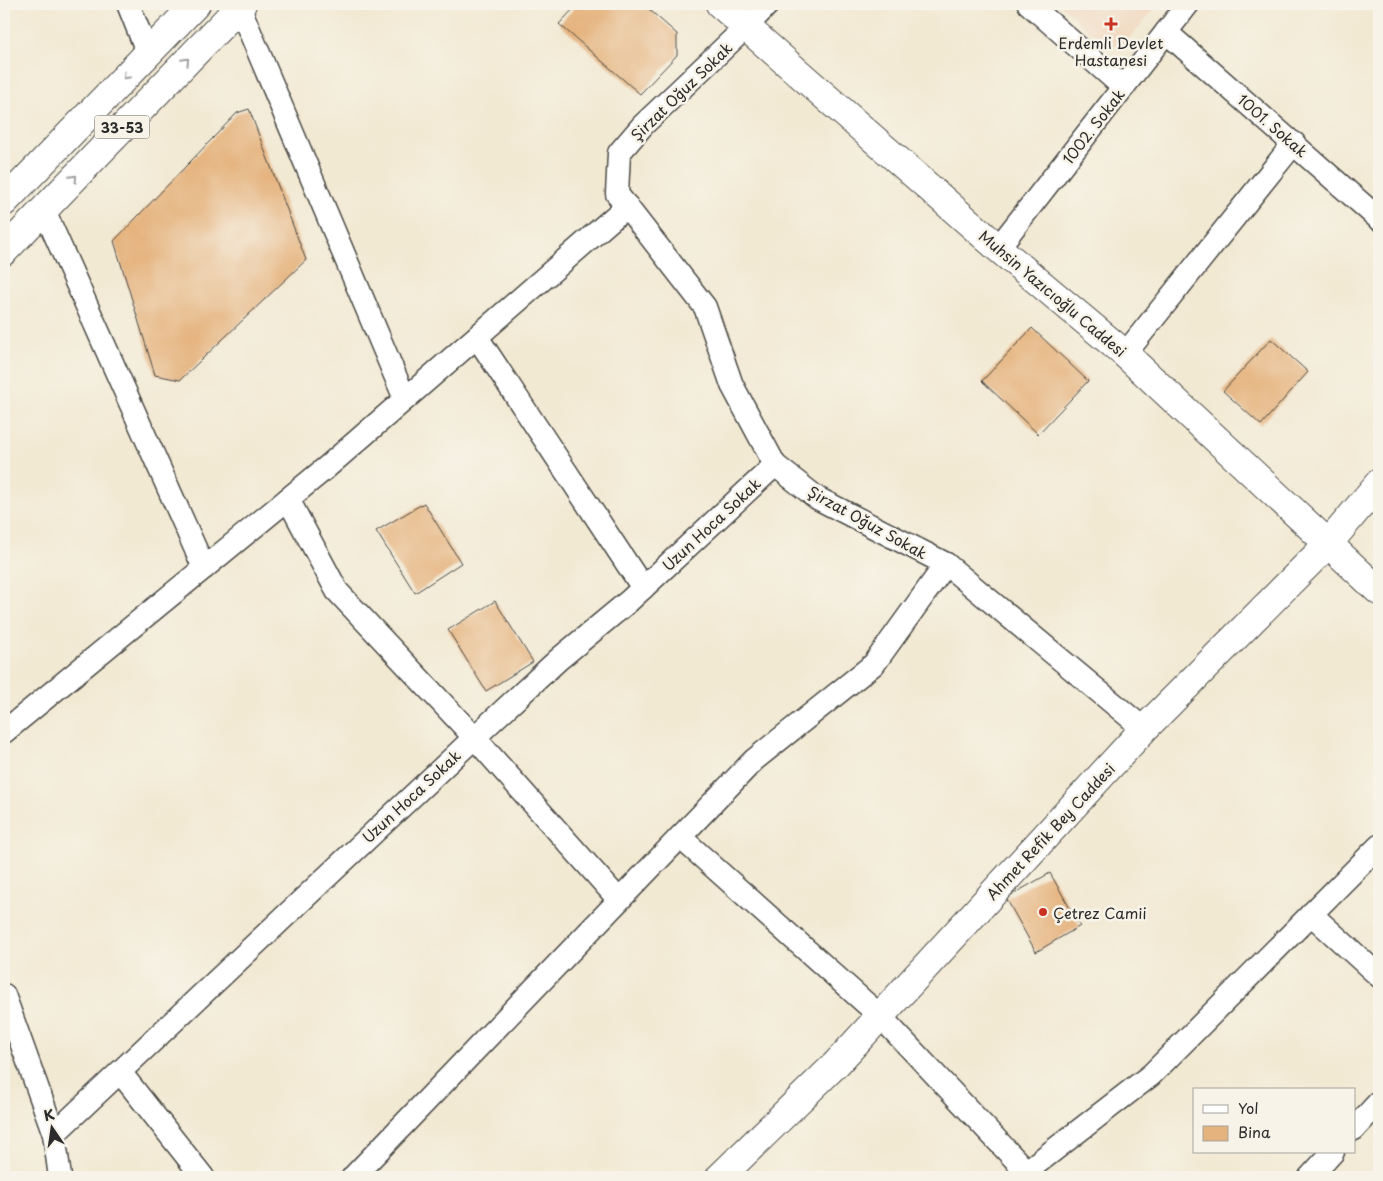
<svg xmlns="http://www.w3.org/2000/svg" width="1383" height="1181" font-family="'Playpen Sans',sans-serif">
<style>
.built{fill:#f0d6bc}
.building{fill:#e5b37e}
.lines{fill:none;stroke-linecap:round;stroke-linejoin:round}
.street-casing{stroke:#494844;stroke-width:25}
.secondary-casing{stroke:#494844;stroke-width:30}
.primary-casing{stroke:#494844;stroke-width:30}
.street{stroke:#fff;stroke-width:22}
.secondary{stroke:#fff;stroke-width:28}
.primary{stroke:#fff;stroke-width:28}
.oneway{stroke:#a0a0a0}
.poi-dot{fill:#c8321e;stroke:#f7f3e8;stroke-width:2}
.labels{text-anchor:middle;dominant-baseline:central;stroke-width:5;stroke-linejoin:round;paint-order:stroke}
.shield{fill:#f7f3e8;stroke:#686764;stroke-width:1}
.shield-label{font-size:14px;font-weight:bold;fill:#2b2b2b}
.poi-label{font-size:15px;fill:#2b2b2b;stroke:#f7f3e8}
.street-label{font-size:15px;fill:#2b2b2b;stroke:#f7f3e8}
</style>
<rect width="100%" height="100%" fill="#f7f3e8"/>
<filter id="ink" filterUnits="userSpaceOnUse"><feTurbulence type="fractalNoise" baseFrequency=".02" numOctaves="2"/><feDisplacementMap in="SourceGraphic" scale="10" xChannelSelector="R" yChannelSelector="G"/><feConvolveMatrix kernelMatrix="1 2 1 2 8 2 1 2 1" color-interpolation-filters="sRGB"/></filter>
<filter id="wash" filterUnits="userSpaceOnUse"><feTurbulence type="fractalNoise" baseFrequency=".0096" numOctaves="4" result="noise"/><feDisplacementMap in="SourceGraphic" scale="20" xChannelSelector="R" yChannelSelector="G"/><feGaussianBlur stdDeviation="1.12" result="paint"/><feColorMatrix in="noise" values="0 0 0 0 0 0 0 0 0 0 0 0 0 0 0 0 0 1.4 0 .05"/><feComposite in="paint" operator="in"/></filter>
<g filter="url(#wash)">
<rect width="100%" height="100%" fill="#f2e9d3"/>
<!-- built -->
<polygon class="built" points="1060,4 1159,4 1122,46 1102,44"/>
<g id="blocks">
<!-- building -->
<g class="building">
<polygon points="578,4 643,4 677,34 677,55 640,94 559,24"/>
<polygon points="249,109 306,260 180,380 155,375 114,241 237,113"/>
<polygon points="1032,328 1088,381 1038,434 982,381"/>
<polygon points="1271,339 1308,372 1261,425 1223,391"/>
<polygon points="424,503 461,563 415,593 376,531"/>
<polygon points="495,601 533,662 486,691 448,630"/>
<polygon points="1050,873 1080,926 1036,952 1006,898"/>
</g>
</g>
</g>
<g filter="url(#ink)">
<use href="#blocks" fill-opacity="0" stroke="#494844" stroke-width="1"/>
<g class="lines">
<defs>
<g id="street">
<polyline points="128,4 148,54"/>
<polyline points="768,4 746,27 643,125 619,153 617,194 705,307 732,385 775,465 817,498 946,564 1144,729"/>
<polyline points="1029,4 1123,87"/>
<polyline points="239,6 405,399"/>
<polyline points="1166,32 1379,219"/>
<polyline points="44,210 204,568"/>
<polyline points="998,248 1188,4"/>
<polyline points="477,337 643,588"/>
<polyline points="1125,354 1294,143"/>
<polyline points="288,499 337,591 474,737 619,900"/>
<polyline points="4,732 327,467 627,206"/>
<polyline points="680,837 880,1016 1026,1171 1033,1177"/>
<polyline points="1311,914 1379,976"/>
<polyline points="4,995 54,1134 60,1177"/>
<polyline points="120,1072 203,1177"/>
<polyline points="1354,1129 1379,1102"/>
<polyline points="54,1134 492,721 559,659 629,601 775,465"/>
<polyline points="353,1177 754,760 874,664 946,564"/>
<polyline points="1019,1177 1151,1075 1379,846"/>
<polyline points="1310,1177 1333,1152"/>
</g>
<g id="secondary">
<polyline points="720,4 998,248 1125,354 1379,591"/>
<polyline points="720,1177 836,1064 1144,729 1328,544 1379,483"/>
</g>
<g id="primary">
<polyline points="4,202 196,4"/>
<polyline points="4,251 242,4"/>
</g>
</defs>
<!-- street casing -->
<use href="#street" class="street-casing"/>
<!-- secondary casing -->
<use href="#secondary" class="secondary-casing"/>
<!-- primary casing -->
<use href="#primary" class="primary-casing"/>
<!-- street -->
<use href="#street" class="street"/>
<!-- secondary -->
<use href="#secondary" class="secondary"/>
<!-- primary -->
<use href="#primary" class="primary"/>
</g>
<!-- one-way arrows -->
<defs><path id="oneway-chevron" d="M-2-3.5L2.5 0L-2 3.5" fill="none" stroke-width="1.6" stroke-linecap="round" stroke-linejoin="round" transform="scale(1.25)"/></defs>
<g class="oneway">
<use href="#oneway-chevron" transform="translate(186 61) rotate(-46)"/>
<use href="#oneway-chevron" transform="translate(126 76) rotate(134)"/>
<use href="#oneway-chevron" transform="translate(74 178) rotate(-47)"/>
</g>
</g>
<!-- markers -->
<g class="poi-dot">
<path d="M1108.5 16.5h5v5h5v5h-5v5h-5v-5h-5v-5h5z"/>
<circle cx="1043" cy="912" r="5"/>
</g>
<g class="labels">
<!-- shield labels -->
<rect class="shield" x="94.5" y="115.5" width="55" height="23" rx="4"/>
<g class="shield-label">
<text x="122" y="127">33-53</text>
</g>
<!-- poi labels -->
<g class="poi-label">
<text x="1111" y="42">Erdemli Devlet<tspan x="1111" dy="17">Hastanesi</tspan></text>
<text x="1053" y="912" text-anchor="start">Çetrez Camii</text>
</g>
<!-- street labels -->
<g class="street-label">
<text transform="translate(681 91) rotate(-44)">Şirzat Oğuz Sokak</text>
<text transform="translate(1273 125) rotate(41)">1001. Sokak</text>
<text transform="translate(1093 126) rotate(-52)">1002. Sokak</text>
<text transform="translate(1053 293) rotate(40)">Muhsin Yazıcıoğlu Caddesi</text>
<text transform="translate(868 522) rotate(29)">Şirzat Oğuz Sokak</text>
<text transform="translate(711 524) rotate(-43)">Uzun Hoca Sokak</text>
<text transform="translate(411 796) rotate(-43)">Uzun Hoca Sokak</text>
<text transform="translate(1050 831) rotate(-47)">Ahmet Refik Bey Caddesi</text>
</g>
</g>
<!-- margin -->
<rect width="1383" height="1181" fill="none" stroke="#f7f3e8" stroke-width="20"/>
<!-- legend -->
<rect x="1193" y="1088" width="162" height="65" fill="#f7f3e8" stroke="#a5a39c"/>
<rect x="1203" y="1105" width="25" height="8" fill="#ffffff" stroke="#a5a39c"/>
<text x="1238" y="1114" font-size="15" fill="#2b2b2b">Yol</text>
<rect x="1203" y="1126" width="25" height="15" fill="#e5b37e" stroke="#a5a39c"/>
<text x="1238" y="1138" font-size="15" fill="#2b2b2b">Bina</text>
<!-- north arrow -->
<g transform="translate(52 1128) rotate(347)" stroke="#f7f3e8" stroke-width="4" paint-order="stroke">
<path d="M0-4L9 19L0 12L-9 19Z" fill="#2b2b2b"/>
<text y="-8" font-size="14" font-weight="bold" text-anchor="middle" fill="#2b2b2b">K</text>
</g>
</svg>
